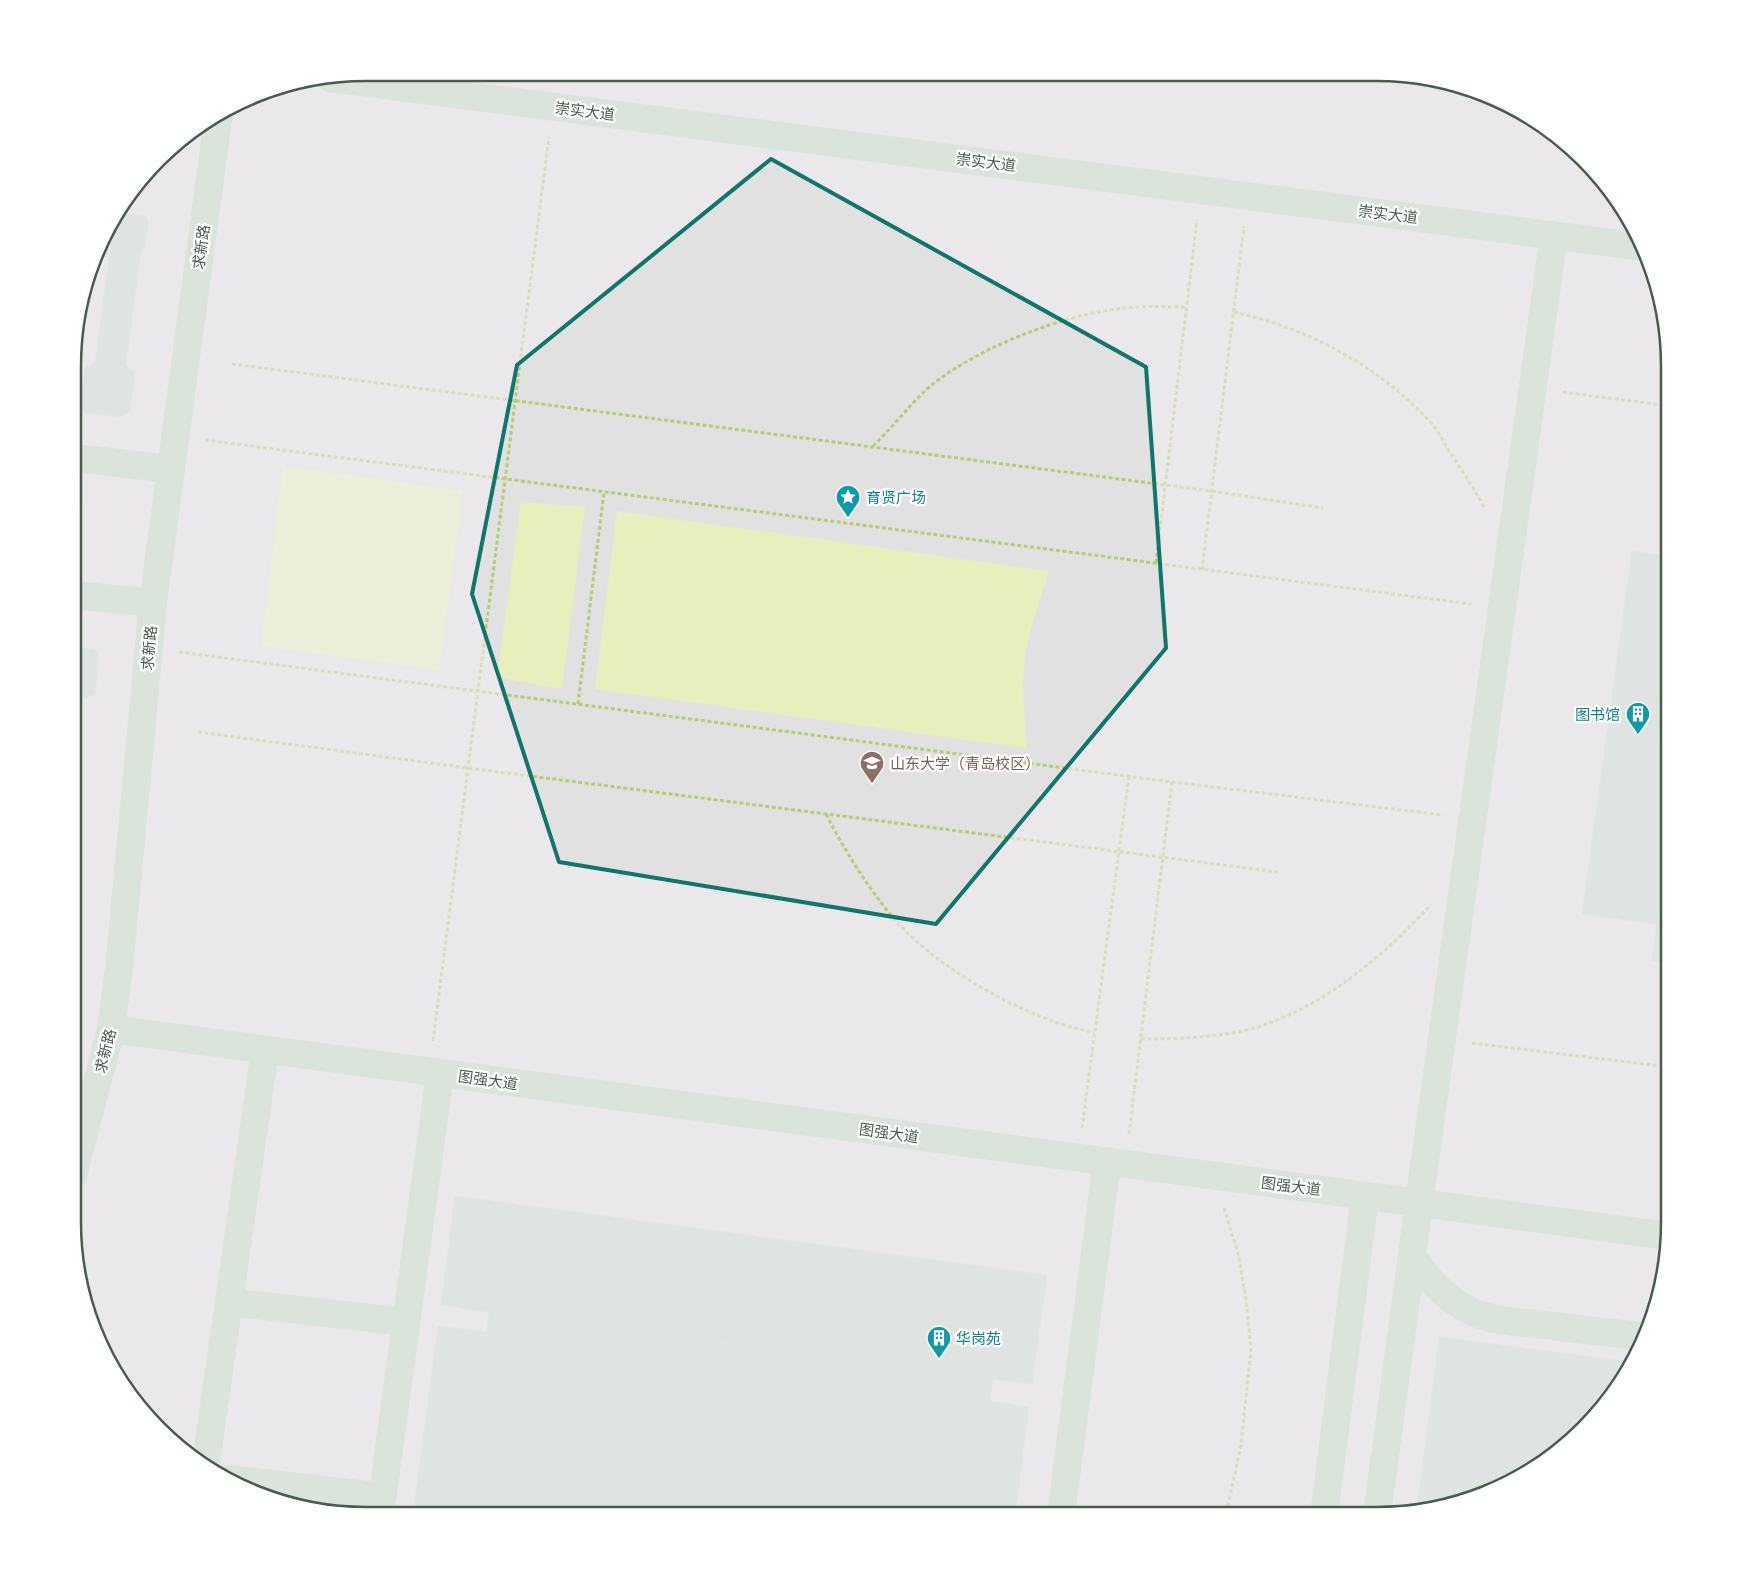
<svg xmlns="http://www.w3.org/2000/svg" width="1742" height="1588" font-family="Manrope,'Noto Sans SC',sans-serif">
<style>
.education{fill:#e2e1e2}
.green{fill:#e8efbd}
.building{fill:#cbd4cf;stroke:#d3dad6}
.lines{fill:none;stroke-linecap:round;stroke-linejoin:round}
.path{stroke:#b5ce74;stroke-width:3;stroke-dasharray:4 2.5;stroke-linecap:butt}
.minor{stroke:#c2d4c6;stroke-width:28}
.marked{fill:none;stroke:#0f766e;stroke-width:4;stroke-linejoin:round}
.labels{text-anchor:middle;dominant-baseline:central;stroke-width:4.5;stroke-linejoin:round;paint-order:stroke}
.street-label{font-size:15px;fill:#475c4c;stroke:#fff}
.culture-label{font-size:15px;fill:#0d838f;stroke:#fff;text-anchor:start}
.education-label{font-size:15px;fill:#785e54;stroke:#fff;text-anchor:start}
.rim{fill:none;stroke:#475c4c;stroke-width:2.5}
</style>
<rect width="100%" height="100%" fill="#f1eff1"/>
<!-- education -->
<polygon class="education" points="366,73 1395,73 1506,103 1596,172 1647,254 1669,347 1669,1222 1660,1297 1639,1351 1570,1442 1488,1493 1395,1515 366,1515 309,1510 237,1485 146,1416 95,1334 73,1241 75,328 112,220 173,145 272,88"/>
<!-- green -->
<g class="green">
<polygon points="283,466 463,491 439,670 261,646"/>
<polygon points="521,502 585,507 562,689 497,677"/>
<path d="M 617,511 L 1049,571 C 1042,594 1033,617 1028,641 C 1020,676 1024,712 1027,748 L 595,689 Z"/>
</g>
<!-- building -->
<g class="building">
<polygon points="117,213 146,216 148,221 145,247 141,251 126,365 135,372 130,411 120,417 80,412 85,367 95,362 111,245 108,241 110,226 112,220"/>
<polygon points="1632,551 1669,557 1669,963 1652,961 1657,924 1582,914"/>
<polygon points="74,647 94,649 99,656 95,694 80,700 74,751"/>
<polygon points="455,1196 1047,1275 1032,1384 993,1379 990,1401 1029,1407 1015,1515 894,1515 911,1387 956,1392 959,1374 523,1317 520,1338 566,1344 543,1515 413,1515 438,1326 487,1332 489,1312 441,1305"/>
<polygon points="523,1317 959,1374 956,1392 911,1387 894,1515 543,1515 566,1344 520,1338"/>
<polygon points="1439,1337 1631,1362 1570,1442 1488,1493 1417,1510"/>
</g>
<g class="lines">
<!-- path -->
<g class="path">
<path d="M 1234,312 C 1310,329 1381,367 1433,425 C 1439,433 1444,442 1449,451 C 1462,470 1474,489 1485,509"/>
<polyline points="232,364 1212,491 1323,508"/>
<polyline points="1563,392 1669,406"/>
<polyline points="205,440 1471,604"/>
<path d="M 873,446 C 891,429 907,408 925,391 C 944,373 969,360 992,348 C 1038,327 1086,310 1137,307 C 1154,306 1170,307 1187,307"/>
<polyline points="1156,563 1197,220"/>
<polyline points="1202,570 1244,226"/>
<polyline points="179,652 1172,782 1443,815"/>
<polyline points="578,704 604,492"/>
<polyline points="198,732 468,768 1278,872"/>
<path d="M 826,814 C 844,849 865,883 890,914 C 929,961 994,999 1050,1020 C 1065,1026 1080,1029 1094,1033"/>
<path d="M 1141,1039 C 1171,1039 1202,1038 1232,1033 C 1294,1022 1348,984 1394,942 C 1406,931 1417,919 1429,907"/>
<polyline points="433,1041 549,137"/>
<polyline points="1472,1043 1669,1067"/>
<polyline points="1082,1128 1129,776"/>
<polyline points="1129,1134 1172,782"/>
<polyline points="1224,1208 1238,1253 1246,1300 1251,1349 1241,1445 1226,1515"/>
</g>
<!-- minor -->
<g class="minor">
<polyline points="330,78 1643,247"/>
<polyline points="75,458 170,469"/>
<polyline points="74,595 153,603"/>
<polyline points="111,1029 1668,1236"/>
<polyline points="73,1175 111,1029 119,969 153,603 218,119"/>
<path d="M 1412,1255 C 1431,1286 1458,1311 1495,1319 C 1514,1323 1534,1323 1553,1326 C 1583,1330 1614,1333 1645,1337"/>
<polyline points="229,1302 406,1322"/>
<polyline points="206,1462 265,1050"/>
<polyline points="229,1479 383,1497"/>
<polyline points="380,1515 440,1074"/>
<polyline points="1061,1515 1107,1162"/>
<polyline points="1324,1515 1365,1196"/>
<polyline points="1377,1515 1419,1203 1554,235"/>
</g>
</g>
<!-- marked area -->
<path d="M0 0H1742V1588H0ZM 771,159 L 1146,367 L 1166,648 L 936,924 L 559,862 L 472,594 L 517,365 Z" fill="#f1eff1" fill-opacity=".55" fill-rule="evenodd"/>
<path class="marked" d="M 771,159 L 1146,367 L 1166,648 L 936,924 L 559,862 L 472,594 L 517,365 Z"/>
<!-- icons -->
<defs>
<symbol id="sight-pin" viewBox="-11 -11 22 30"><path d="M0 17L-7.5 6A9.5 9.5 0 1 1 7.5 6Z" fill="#0f9aa8" stroke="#fff"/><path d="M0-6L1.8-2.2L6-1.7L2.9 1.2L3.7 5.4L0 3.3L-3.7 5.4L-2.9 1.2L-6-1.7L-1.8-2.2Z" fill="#fff"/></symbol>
<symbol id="building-pin" viewBox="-11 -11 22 30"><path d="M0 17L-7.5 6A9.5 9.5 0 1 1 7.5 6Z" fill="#0f9aa8" stroke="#fff"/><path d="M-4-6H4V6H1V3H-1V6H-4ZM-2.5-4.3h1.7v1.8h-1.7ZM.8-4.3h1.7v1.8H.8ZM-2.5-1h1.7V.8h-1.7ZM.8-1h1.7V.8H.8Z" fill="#fff"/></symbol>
<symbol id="university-pin" viewBox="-11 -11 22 30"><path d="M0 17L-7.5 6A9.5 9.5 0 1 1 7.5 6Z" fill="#8d6e63" stroke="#fff"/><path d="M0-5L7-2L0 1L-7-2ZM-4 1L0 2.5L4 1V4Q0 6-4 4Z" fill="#fff"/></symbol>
</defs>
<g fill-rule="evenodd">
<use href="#sight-pin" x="834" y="483" width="28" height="38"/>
<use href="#building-pin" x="1624" y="700" width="28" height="38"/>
<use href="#university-pin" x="858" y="749" width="28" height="38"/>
<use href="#building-pin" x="925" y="1324" width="28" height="38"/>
</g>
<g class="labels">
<!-- street labels -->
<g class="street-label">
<text transform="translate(585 111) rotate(7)">崇实大道</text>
<text transform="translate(986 162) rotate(7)">崇实大道</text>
<text transform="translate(1388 214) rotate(7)">崇实大道</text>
<text transform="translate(201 247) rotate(-82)">求新路</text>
<text transform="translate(149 648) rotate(-85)">求新路</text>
<text transform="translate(105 1051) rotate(-76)">求新路</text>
<text transform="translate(488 1080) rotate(8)">图强大道</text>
<text transform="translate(889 1133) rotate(8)">图强大道</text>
<text transform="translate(1291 1186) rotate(7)">图强大道</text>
</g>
<!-- culture labels -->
<g class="culture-label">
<text x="866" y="497">育贤广场</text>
<text x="1620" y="714" text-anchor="end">图书馆</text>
<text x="956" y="1338">华岗苑</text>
</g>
<!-- education labels -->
<g class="education-label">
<text x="890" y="763">山东大学（青岛校区）</text>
</g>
</g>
<!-- crop -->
<path d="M0 0H1742V1588H0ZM366 81H1376A285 285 0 0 1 1661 366V1222A285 285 0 0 1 1376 1507H366A285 285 0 0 1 81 1222V366A285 285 0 0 1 366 81Z" fill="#fff" fill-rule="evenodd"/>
<path class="rim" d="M366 81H1376A285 285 0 0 1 1661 366V1222A285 285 0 0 1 1376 1507H366A285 285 0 0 1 81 1222V366A285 285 0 0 1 366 81Z"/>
</svg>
